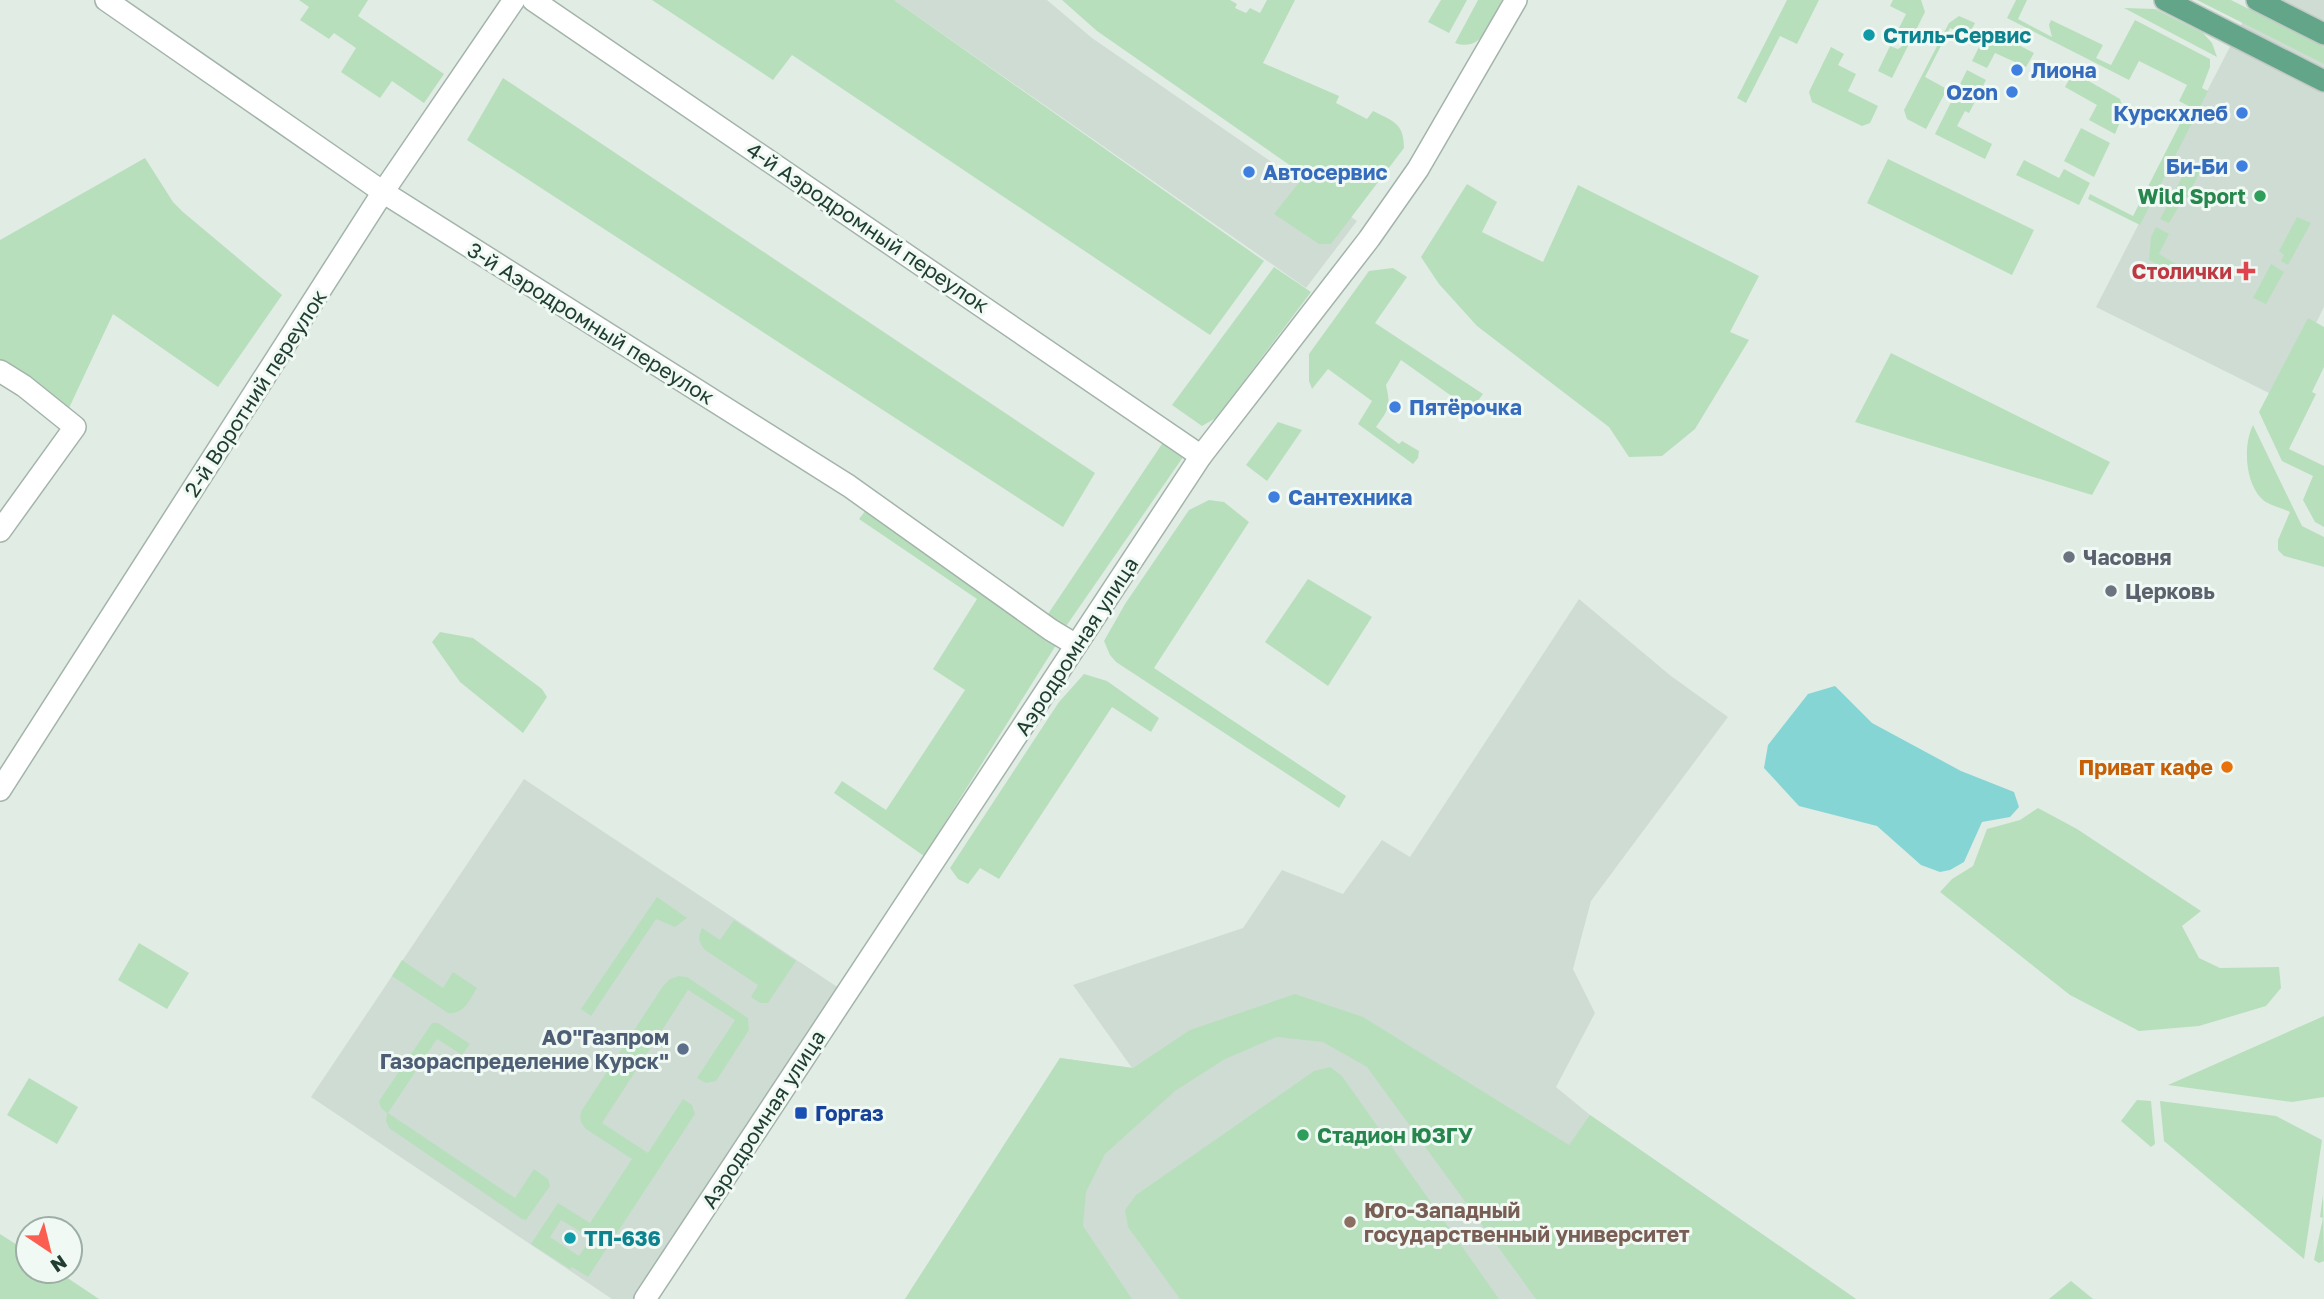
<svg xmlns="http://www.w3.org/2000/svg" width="2324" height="1299" font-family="'Golos Text',sans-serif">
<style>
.built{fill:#cfdcd4}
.green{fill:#b8dfbc;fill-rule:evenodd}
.water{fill:#85d5d4}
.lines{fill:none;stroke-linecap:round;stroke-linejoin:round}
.minor-casing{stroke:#a3b4ab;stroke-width:24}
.major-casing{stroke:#c1c9c5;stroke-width:24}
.minor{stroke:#fff;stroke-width:21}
.major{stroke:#62a588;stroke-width:21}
.culture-dot{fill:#0f9aa8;stroke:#f1f9f4;stroke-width:2.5}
.shop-dot{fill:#3f7fe0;stroke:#f1f9f4;stroke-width:2.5}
.leisure-dot{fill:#2e9e5b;stroke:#f1f9f4;stroke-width:2.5}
.health-dot{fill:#e0444e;stroke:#f1f9f4;stroke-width:2.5}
.worship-dot{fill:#6b7280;stroke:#f1f9f4;stroke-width:2.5}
.food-dot{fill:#e8710a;stroke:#f1f9f4;stroke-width:2.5}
.service-dot{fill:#5c6f8a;stroke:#f1f9f4;stroke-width:2.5}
.transit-dot{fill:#1a4fb4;stroke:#f1f9f4;stroke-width:2.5}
.education-dot{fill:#8d6e63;stroke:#f1f9f4;stroke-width:2.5}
.labels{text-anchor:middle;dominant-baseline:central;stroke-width:6;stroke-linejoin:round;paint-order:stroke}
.culture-label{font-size:21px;font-weight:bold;fill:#0d838f;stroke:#f1f9f4;text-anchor:start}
.shop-label{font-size:21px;font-weight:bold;fill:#366cbe;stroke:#f1f9f4;text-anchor:start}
.leisure-label{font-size:21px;font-weight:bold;fill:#27864d;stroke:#f1f9f4;text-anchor:end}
.street-label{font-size:21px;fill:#203e31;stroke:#f1f9f4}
.health-label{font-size:21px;font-weight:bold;fill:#be3a42;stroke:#f1f9f4;text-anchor:end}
.worship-label{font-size:21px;font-weight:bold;fill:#5b616d;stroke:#f1f9f4;text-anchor:start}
.food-label{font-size:21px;font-weight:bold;fill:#c56008;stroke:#f1f9f4;text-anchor:end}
.service-label{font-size:21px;font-weight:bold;fill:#4e5e75;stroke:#f1f9f4;text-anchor:end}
.transit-label{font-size:21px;font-weight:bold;fill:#164399;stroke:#f1f9f4;text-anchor:start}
.education-label{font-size:21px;font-weight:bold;fill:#785e54;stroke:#f1f9f4;text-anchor:start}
</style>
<rect width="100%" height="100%" fill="#e1ece5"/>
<!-- built -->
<g class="built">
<polygon points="894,0 1047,0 1092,38 1357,221 1306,288"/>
<polygon points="2254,0 2324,0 2324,307 2279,398 2096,307"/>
<polygon points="1579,599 1671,676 1728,717 1591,901 1573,969 1595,1013 1556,1087 1590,1115 1856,1299 905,1299 1060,1058 1132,1068 1073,985 1243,928 1282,870 1343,894 1382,840 1410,857"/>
<polygon points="524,779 851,996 655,1299 612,1299 311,1097"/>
</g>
<!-- green -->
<g class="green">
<polygon points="299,0 368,0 358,16 444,74 424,103 392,81 380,98 341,72 356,48 334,33 329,39 300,20 309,7"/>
<polygon points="652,0 894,0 1264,261 1210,335 792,55 773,80"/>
<path d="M 1062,0 L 1230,0 L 1237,4 L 1235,8 L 1246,13 L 1250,8 L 1260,13 L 1267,0 L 1295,0 L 1263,63 L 1339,96 L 1336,103 L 1367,119 L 1373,111 C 1393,121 1404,123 1404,148 L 1331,244 L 1319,244 L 1274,214 L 1300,181 L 1291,166 L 1097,31 Z"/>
<polygon points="1441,0 1467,0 1449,33 1428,22"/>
<path d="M 1478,0 L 1502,0 C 1492,20 1483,53 1455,43 Z"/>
<polygon points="1787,0 1819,0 1797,44 1780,36 1746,103 1737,98"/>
<path d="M 1893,0 L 1921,0 L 1925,12 L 1892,78 L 1878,71 L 1890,46 L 1898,49 C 1904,46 1907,40 1905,34 L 1898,30 L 1906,14 L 1890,6 Z"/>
<polygon points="2016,0 2027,0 2018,19 2052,37 2049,25 2051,20 2103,45 2096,58 2111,65 2135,20 2210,59 2210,67 2202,88 2208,91 2198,111 2179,101 2187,85 2139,61 2129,80 2007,18"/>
<polygon points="2197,0 2231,0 2324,47 2324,64"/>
<polygon points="2124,8 2155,9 2203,33 2212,43 2217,57"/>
<polygon points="1959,16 1975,23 1968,36 1950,28 1925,77 1947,89 1926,129 1907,119 1904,110 1949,23"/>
<polygon points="1988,29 2034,53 2026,67 1995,53 1987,68 1972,61"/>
<polygon points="1831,47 1844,54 1838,65 1856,74 1848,91 1878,106 1870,123 1862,126 1812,102 1809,92"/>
<polygon points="1967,70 1986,80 1969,113 1965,111 1957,126 1992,144 1985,159 1935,134"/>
<polygon points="2073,72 2120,99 2124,112 2115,134 2089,120 2097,105 2065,87"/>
<polygon points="503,78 1095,473 1063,527 467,140"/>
<polygon points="2186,112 2195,117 2140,225 2088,199 2090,194 2133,216"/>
<polygon points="2081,128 2110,143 2094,177 2064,161"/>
<polygon points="145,158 173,202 183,212 282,295 218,387 113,314 69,408 46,397 0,361 0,240"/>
<polygon points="1888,159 2034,230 2012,275 1867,203"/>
<polygon points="2024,160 2059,178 2064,169 2090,183 2079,205 2016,175"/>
<polygon points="2191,160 2203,166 2182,207 2179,206 2169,223 2160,219"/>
<polygon points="1467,184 1497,202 1482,232 1543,262 1578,185 1759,276 1730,332 1749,340 1695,429 1662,456 1629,457 1609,427 1477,326 1439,284 1421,257"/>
<polygon points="2297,217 2311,223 2288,265 2281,261 2284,255 2279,251"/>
<polygon points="2156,227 2169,234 2159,254 2183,268 2178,275 2149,260 2151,237"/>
<polygon points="2271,264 2284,272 2266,304 2253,298"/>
<polygon points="1274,267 1311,292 1216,418 1202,426 1172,405"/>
<path d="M 1393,268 L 1407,277 L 1375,323 L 1483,394 L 1464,419 L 1460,402 L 1401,360 L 1386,385 C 1391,407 1389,409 1376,427 L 1399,444 L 1402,441 L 1419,451 L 1418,458 L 1413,464 L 1358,424 L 1372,401 L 1328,369 L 1312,389 L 1309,381 L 1309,354 L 1369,271 Z"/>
<polygon points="2308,318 2324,327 2324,367 2312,392 2316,394 2289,449 2324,466 2324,527 2315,522 2303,500 2313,476 2282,461 2259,412"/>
<polygon points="1891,353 2110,462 2092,495 1855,422"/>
<polygon points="1278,422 1302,430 1267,481 1246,465"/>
<path d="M 2253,425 L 2302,526 L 2324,537 L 2324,567 L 2284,556 L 2278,550 L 2278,540 L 2290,512 C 2282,508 2267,505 2261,498 C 2245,481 2243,445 2253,425 Z"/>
<polygon points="1170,432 1190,447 1060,635 1042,623"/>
<polygon points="1209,500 1224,502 1249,522 1154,668 1346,796 1339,808 1116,662 1110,655 1104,641 1125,604 1189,510"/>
<polygon points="866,510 1058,642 924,856 834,793 842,781 886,810 965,690 933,669 977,599 859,519"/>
<polygon points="1308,579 1372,617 1328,686 1265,642"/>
<polygon points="440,632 473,638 542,689 547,697 523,733 460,682 432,642"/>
<polygon points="1084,674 1107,681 1159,718 1151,732 1112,707 999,879 980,868 968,884 958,879 950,868 1059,702"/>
<polygon points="2038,808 2077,829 2201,911 2182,926 2199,958 2220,968 2279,967 2281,988 2266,1006 2199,1026 2139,1031 2070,995 1940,892 1952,879 1973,866 1987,829 2020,820"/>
<polygon points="657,897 687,918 675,927 656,919 591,1016 581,1009"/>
<path d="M 734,920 L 796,961 L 768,1003 L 760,1003 L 751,997 L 758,985 L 705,950 C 698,942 698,937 702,928 L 720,940 Z"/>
<polygon points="139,943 189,973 167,1009 118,980"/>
<path d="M 402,960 L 443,988 L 453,972 L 477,988 C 470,999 464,1015 448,1013 L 392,976 Z"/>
<path d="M 679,976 L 687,977 L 748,1018 L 749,1030 L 716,1081 L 706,1083 L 697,1078 L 735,1020 L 688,990 L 602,1123 L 648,1153 L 683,1099 L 692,1105 L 695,1114 L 588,1277 L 572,1267 L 570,1269 L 531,1244 L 558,1203 L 590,1223 L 632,1159 L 586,1129 C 580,1122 579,1118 582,1110 L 663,986 L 670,979 ZM 561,1220 L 591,1238 L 579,1256 L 550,1237 Z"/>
<polygon points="1295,994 1363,1017 1569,1145 1590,1115 1856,1299 1536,1299 1367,1067 1323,1042 1277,1037 1225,1059 1175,1091 1105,1154 1086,1192 1083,1226 1132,1299 905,1299 1060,1058 1133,1068 1190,1030"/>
<polygon points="2324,1016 2324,1097 2292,1102 2168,1085"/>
<polygon points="432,1023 438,1023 470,1044 462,1055 437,1039 388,1113 515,1198 534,1169 548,1179 550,1186 526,1220 522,1219 389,1128 386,1121 387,1113 381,1108 379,1101"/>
<polygon points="1330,1067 1342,1076 1499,1299 1180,1299 1128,1227 1125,1210 1136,1195 1314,1071"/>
<polygon points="29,1078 78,1107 57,1144 7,1115"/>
<polygon points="2137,1100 2151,1101 2155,1144 2151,1147 2121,1121"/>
<polygon points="2160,1101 2276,1116 2322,1140 2304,1259 2164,1141"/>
<polygon points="2323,1195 2324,1261 2319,1263 2314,1260 2323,1218 2320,1217"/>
<polygon points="0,1234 28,1252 28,1271 57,1271 99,1299 0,1299"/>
<polygon points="2071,1281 2093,1299 2049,1299"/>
</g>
<!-- water -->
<polygon class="water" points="1835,686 1872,723 1961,771 2014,792 2019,807 2010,817 1982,822 1964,862 1950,870 1940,872 1921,865 1877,826 1799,806 1764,768 1768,745 1808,694"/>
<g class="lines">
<defs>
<g id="minor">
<polyline points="106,0 383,192 849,486 1051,630 1076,645"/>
<polyline points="533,0 1201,456"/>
<polyline points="0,371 24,386 75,427 0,531"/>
<polyline points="0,790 383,192 514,0"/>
<polyline points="645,1299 1201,456 1369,239 1418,169 1516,0"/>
</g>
<g id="major">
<polyline points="2165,0 2324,81"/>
<polyline points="2257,0 2324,34"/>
</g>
</defs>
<!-- minor casing -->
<use href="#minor" class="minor-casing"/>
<!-- major casing -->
<use href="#major" class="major-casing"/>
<!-- minor -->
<use href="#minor" class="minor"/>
<!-- major -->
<use href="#major" class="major"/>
</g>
<!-- markers -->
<g class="culture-dot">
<circle cx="1869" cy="35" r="7"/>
<circle cx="570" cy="1238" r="7"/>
</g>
<g class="shop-dot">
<circle cx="2017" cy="70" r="7"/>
<circle cx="2012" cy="92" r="7"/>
<circle cx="2242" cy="113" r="7"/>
<circle cx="2242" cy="166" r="7"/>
<circle cx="1249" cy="172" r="7"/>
<circle cx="1395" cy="407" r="7"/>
<circle cx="1274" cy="497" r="7"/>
</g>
<g class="leisure-dot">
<circle cx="2260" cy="196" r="7"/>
<circle cx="1303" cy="1135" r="7"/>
</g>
<path class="health-dot" d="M2242.5 260.5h7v7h7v7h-7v7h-7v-7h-7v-7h7z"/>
<g class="worship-dot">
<circle cx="2069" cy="557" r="7"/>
<circle cx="2111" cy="591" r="7"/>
</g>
<circle class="food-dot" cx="2227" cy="767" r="7"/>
<circle class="service-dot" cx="683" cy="1049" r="7"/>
<rect class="transit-dot" x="794" y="1106" width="14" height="14" rx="3.5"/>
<circle class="education-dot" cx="1350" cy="1222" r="7"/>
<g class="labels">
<!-- culture labels -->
<g class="culture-label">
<text x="1883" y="35">Стиль-Сервис</text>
<text x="584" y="1238">ТП-636</text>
</g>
<!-- shop labels -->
<g class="shop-label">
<text x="2031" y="70">Лиона</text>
<text x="1998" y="92" text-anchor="end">Ozon</text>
<text x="2228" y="113" text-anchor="end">Курскхлеб</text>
<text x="2228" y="166" text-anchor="end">Би-Би</text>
<text x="1263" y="172">Автосервис</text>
<text x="1409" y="407">Пятёрочка</text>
<text x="1288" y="497">Сантехника</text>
</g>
<!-- leisure labels -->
<g class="leisure-label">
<text x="2246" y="196">Wild Sport</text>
<text x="1317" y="1135" text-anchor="start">Стадион ЮЗГУ</text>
</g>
<!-- street labels -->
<g class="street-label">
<text transform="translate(868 227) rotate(34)">4-й Аэродромный переулок</text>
<text transform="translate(591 323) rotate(32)">3-й Аэродромный переулок</text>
<text transform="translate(255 393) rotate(-57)">2-й Воротний переулок</text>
<text transform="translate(1076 646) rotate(-57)">Аэродромная улица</text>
<text transform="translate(763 1119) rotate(-57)">Аэродромная улица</text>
</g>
<!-- health labels -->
<g class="health-label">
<text x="2232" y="271">Столички</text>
</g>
<!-- worship labels -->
<g class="worship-label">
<text x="2083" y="557">Часовня</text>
<text x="2125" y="591">Церковь</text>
</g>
<!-- food labels -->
<g class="food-label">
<text x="2213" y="767">Приват кафе</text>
</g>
<!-- service labels -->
<g class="service-label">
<text x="669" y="1037">АО"Газпром<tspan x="669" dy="24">Газораспределение Курск"</tspan></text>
</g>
<!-- transit labels -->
<g class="transit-label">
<text x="815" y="1113">Горгаз</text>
</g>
<!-- education labels -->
<g class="education-label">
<text x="1364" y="1210">Юго-Западный<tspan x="1364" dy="24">государственный университет</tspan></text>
</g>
</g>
<!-- north arrow -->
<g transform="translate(49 1250) rotate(145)"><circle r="33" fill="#f1f9f4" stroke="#9daea6" stroke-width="2"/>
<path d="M0-5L12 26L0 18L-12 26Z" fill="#fb5d50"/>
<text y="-10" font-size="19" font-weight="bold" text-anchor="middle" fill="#203e31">N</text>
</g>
</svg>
